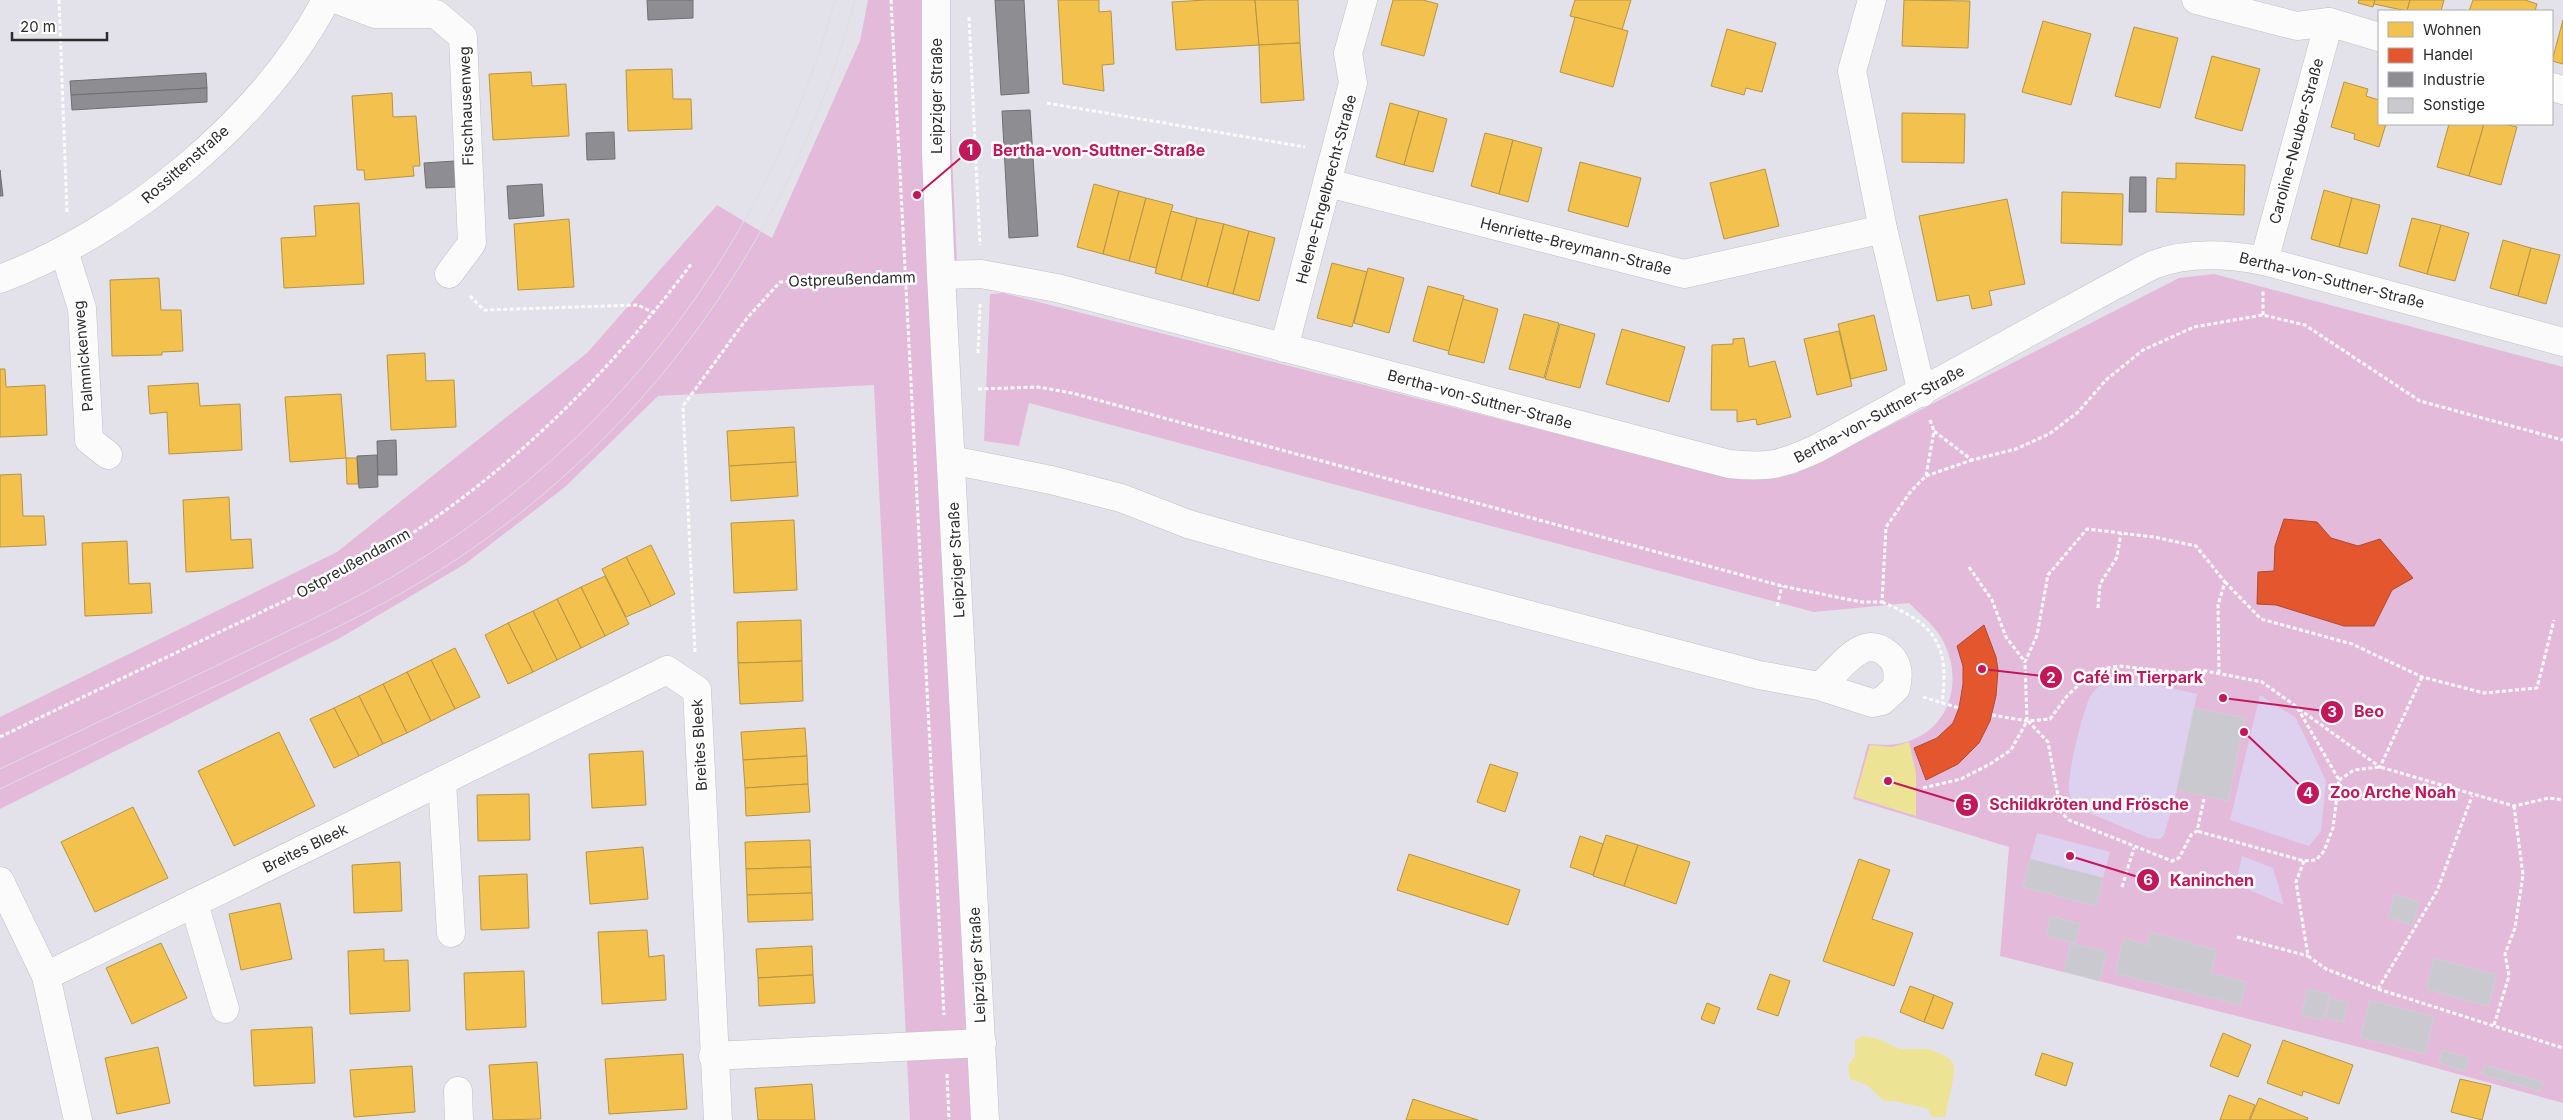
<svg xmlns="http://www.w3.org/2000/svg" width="2563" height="1120" font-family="Inter,sans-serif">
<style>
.green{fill:#e4badb}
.sand{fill:#ded0ef}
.water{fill:#ede394}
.homes{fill:#f2c14e;stroke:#b79444}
.shops{fill:#e4572e;stroke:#ad4a2d}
.industry{fill:#8d8d92;stroke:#707073}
.building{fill:#cac9cf;stroke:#cfced5}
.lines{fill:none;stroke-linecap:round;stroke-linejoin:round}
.minor-casing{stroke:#c1c1c2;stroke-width:29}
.path{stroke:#fbfbfc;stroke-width:3;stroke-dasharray:4 2.5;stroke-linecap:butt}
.minor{stroke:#fbfbfc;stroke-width:28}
.tram{stroke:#dedfde;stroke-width:1}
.labels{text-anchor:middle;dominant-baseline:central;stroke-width:5;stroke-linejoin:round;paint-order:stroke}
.street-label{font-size:15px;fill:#2c2c2c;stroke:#fff}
.leader{fill:none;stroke:#c2185b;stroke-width:2}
.callout-dot{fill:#c2185b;stroke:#fff;stroke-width:2}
.mark-label{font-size:15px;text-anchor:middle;font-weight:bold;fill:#fff}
.callout-label{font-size:16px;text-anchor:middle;font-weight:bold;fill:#c2185b;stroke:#fff;stroke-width:5;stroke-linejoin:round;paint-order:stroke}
</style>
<rect width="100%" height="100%" fill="#e3e2ea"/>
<!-- green -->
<g class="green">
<polygon points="868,0 945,0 957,263 947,428 978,1120 910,1120 874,385 658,396 565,487 465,564 340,638 0,809 0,717 337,552 587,353 717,205 772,238 860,41"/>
<path d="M 2214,274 L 2563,367 L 2563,1103 L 2367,1049 L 2000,956 L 2009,847 L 1853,799 L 1868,744 C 1884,745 1900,746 1914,739 C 1950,724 1961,682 1946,647 C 1939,629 1923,617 1909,603 L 1814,612 L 1029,403 L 1019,446 L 984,441 L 990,294 L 1003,293 L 1734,479 L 1795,474 L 2179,278 Z"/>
</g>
<!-- sand -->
<g class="sand">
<path d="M 2124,678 L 2197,694 L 2177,790 L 2164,835 L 2160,839 L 2149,838 L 2080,809 C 2074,803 2070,799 2069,790 C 2067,776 2084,702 2093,692 C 2101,683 2113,680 2124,678 Z"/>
<polygon points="2260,695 2296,718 2326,781 2321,831 2309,846 2230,820"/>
<polygon points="2037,833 2110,852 2103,878 2030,859"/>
<polygon points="2242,856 2273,868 2284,905 2236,884"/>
</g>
<!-- water -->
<g class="water">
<polygon points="1909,742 1916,773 1916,816 1855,797 1870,745 1892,747"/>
<polygon points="1862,1036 1878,1039 1900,1049 1929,1049 1949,1058 1954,1065 1953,1080 1945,1117 1932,1117 1928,1109 1895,1101 1884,1101 1867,1085 1850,1079 1848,1066 1855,1056 1855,1040"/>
</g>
<!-- homes -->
<g class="homes">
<polygon points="1058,0 1099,0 1099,12 1111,11 1114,64 1102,65 1104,91 1063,84"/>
<polygon points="1206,0 1255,0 1259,45 1176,50 1172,2"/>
<polygon points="1255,0 1298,0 1300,43 1259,45"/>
<polygon points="1393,0 1423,0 1438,4 1424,56 1381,45"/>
<polygon points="1575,0 1631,0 1622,30 1570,16"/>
<polygon points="1904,0 1970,1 1968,48 1902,46"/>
<polygon points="2359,0 2375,0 2373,7 2358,3"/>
<polygon points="2375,0 2410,0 2407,11 2374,4"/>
<polygon points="2410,0 2444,0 2441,11 2407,11"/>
<polygon points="2473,0 2525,0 2537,4 2535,11 2469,11"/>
<polygon points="1575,17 1628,31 1613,87 1560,72"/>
<polygon points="2563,20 2563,64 2552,61"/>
<polygon points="2043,21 2091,34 2071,105 2022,92"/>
<polygon points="2134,27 2178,38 2160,108 2115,96"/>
<polygon points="1727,29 1776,43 1762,92 1746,88 1744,95 1711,86"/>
<polygon points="1300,43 1304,100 1261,103 1259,45"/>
<polygon points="2212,56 2260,69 2242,131 2195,118"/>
<polygon points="672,69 673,99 691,99 692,129 628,131 626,70"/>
<polygon points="531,72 532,86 566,84 569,136 493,140 489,74"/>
<polygon points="2344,82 2368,89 2366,96 2379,100 2379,124 2386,124 2379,147 2354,139 2355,134 2331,127"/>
<polygon points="392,93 393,117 416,116 420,166 413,166 414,176 365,180 364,170 357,170 352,96"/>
<polygon points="1390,103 1419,111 1404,165 1376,157"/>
<polygon points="1419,111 1447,119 1433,172 1404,165"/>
<polygon points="1902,113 1965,114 1964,163 1902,162"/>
<polygon points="2449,124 2484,124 2469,176 2437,167"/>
<polygon points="2484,124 2505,124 2517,127 2501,185 2469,176"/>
<polygon points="1485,133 1513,140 1499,194 1471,186"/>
<polygon points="1513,140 1542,148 1528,202 1499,194"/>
<polygon points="1580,162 1641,178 1628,227 1568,211"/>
<polygon points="2176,163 2245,165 2244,215 2156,212 2157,178 2176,179"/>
<polygon points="1765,169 1779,226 1724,239 1710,183"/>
<polygon points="1094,184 1119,191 1103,254 1077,247"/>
<polygon points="2324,190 2352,198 2339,247 2311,239"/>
<polygon points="1119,191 1146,198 1129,261 1103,254"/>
<polygon points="2062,192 2123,194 2122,245 2061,243"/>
<polygon points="1146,198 1173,205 1156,268 1129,261"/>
<polygon points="2352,198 2380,205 2367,254 2339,247"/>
<polygon points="2007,199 2025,284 1989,291 1992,305 1972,309 1969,295 1937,301 1919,216"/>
<polygon points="359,203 364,284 284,288 281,238 316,236 314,206"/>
<polygon points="1171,211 1197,218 1181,280 1155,273"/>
<polygon points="1197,218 1224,224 1207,287 1181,280"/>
<polygon points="2412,218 2441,225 2427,274 2399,266"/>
<polygon points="569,219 574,287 518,290 514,224"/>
<polygon points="1224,224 1249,231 1233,294 1207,287"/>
<polygon points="2441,225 2469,233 2455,281 2427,274"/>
<polygon points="1249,231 1275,238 1259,301 1233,294"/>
<polygon points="2503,240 2531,248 2518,296 2490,288"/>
<polygon points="2531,248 2560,255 2546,304 2518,296"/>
<polygon points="1332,263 1367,272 1352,327 1317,318"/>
<polygon points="1368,268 1404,278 1389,333 1354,323"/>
<polygon points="159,278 161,310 181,310 183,351 162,352 162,355 112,356 110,280"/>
<polygon points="1428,286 1464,296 1449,351 1413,341"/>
<polygon points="1463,299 1498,309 1484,363 1448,354"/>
<polygon points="1524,314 1559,323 1544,378 1509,369"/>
<polygon points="1874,315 1887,370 1851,379 1838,324"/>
<polygon points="1560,324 1595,334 1580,388 1545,379"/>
<polygon points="1622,329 1685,347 1669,402 1606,384"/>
<polygon points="1839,331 1852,386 1817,395 1804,339"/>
<polygon points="1744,338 1749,367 1775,361 1791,417 1757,425 1756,419 1737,422 1737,410 1711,410 1712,345 1733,344 1733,339"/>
<polygon points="425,353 426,381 454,380 456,427 391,430 387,355"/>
<polygon points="0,369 5,369 6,387 45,385 47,435 0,437"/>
<polygon points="198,383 200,406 240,404 242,450 169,454 167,412 150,414 148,386"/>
<polygon points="341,394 346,458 290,462 285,397"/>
<polygon points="794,427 796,462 729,466 727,431"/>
<polygon points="346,458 357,458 358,484 347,484"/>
<polygon points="796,462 798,496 731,501 729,466"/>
<polygon points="21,474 23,516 44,516 46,545 0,547 0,475"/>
<polygon points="229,497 231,540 251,539 253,568 186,572 183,500"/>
<polygon points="794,520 797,590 734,593 731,523"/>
<polygon points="127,541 129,584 150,583 152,613 85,616 82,543"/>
<polygon points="651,545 675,594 651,606 626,557"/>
<polygon points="626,557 651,606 626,617 602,569"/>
<polygon points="605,576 629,624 605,636 581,587"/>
<polygon points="581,587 605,636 581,648 557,599"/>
<polygon points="557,599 581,648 557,660 533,611"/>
<polygon points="533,611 557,660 533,672 508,623"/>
<polygon points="801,620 802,661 738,663 737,622"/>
<polygon points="508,623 533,672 508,684 485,635"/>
<polygon points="455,648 480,697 455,709 431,660"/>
<polygon points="431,660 455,709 431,721 407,672"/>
<polygon points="802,661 803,701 740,704 738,663"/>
<polygon points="407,672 431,721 407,733 383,684"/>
<polygon points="383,684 407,733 383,744 359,696"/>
<polygon points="359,696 383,744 359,756 334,708"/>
<polygon points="334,708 359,756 334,768 310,719"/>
<polygon points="805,728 807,756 743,760 741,732"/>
<polygon points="279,732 315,806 234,846 198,771"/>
<polygon points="643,751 646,805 592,808 589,754"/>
<polygon points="807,756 808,784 745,788 743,760"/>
<polygon points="1490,764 1518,773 1505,812 1477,802"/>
<polygon points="808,784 810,812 746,816 745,788"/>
<polygon points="529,794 530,840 478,841 477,795"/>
<polygon points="133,807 168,878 95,912 61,842"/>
<polygon points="1606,835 1638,845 1624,886 1593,876"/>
<polygon points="1580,836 1603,844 1593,875 1570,867"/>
<polygon points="810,840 811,867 746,869 745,842"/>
<polygon points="1638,845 1690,862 1676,904 1624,886"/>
<polygon points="643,847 648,899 590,904 586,852"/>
<polygon points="1409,854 1520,890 1508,925 1397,890"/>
<polygon points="1859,859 1890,870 1872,919 1913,933 1894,986 1823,961"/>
<polygon points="400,862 402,911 354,913 352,865"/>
<polygon points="811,867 812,893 747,895 746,869"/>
<polygon points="527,874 529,928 481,930 479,876"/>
<polygon points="812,893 813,920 748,922 747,895"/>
<polygon points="280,903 292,959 241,970 229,914"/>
<polygon points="647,930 649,957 664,955 666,1000 602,1004 598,932"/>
<polygon points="161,943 187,998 132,1024 106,968"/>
<polygon points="812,946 813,975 758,978 756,949"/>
<polygon points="384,949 384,961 408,960 410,1011 350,1014 348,951"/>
<polygon points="524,971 526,1027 466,1030 464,973"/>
<polygon points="1770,974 1790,981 1778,1016 1757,1009"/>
<polygon points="813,975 815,1003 759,1006 758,978"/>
<polygon points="1910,986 1934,995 1924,1022 1900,1012"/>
<polygon points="1934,995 1953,1003 1943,1029 1924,1022"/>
<polygon points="1707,1003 1720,1008 1714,1024 1701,1019"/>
<polygon points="312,1027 315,1083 254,1086 251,1030"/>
<polygon points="2223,1033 2251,1045 2238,1077 2210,1066"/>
<polygon points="2283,1040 2353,1065 2339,1104 2303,1091 2302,1096 2267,1083"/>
<polygon points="158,1047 170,1103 117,1114 105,1058"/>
<polygon points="2042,1053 2073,1063 2066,1086 2035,1075"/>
<polygon points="683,1054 687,1109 609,1114 605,1059"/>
<polygon points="537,1062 541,1119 493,1120 489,1065"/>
<polygon points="412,1066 415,1112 354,1117 350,1070"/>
<polygon points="2460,1079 2491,1086 2482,1120 2451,1112"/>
<polygon points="812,1084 815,1120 758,1120 755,1088"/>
<polygon points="2229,1095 2255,1105 2249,1120 2220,1120"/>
<polygon points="2259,1098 2308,1118 2307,1120 2250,1120"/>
<polygon points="1413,1099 1478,1120 1406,1120"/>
</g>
<!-- shops -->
<g class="shops">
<polygon points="2284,519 2317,522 2331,538 2358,546 2380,539 2413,578 2392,590 2374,626 2344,626 2276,605 2257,604 2258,572 2274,571 2275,546"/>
<polygon points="1984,625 1996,657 1998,670 1996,696 1990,721 1979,743 1958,764 1926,780 1914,748 1937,738 1953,723 1959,708 1963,684 1963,666 1957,646"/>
</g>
<!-- industry -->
<g class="industry">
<polygon points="647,0 693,0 693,18 648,20"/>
<polygon points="995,0 1024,0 1029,93 1001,95"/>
<polygon points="206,73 207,88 71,95 70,81"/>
<polygon points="207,88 207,102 72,110 71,95"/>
<polygon points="1030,110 1038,236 1009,238 1002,111"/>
<polygon points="614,132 615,159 587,160 586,133"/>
<polygon points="455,161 457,187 426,188 424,163"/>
<polygon points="0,170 3,196 0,196"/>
<polygon points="2130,177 2146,177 2146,212 2129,212"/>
<polygon points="542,184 544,216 509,219 507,186"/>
<polygon points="396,440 397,475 378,475 377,441"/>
<polygon points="377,455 378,487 359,488 357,456"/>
</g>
<!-- building -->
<g class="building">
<polygon points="2194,708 2245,718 2228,801 2177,790"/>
<polygon points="2030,859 2103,878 2096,906 2023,887"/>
<polygon points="2395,894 2419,902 2412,925 2388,917"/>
<polygon points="2051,916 2080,924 2075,943 2046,936"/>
<polygon points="2150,932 2217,950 2211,973 2246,982 2240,1005 2115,973 2124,938 2147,945"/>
<polygon points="2071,943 2107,952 2099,981 2064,971"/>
<polygon points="2434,958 2497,975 2488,1006 2426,989"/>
<polygon points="2308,989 2330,994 2323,1020 2301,1015"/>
<polygon points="2330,998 2348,1003 2343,1022 2326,1018"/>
<polygon points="2370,1000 2434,1017 2425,1054 2360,1037"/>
<polygon points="2442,1050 2469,1058 2465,1071 2439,1063"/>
<polygon points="2484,1065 2543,1082 2540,1091 2481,1074"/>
</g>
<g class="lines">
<defs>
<g id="minor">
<polyline points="338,0 375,14 436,14 463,37 472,243 449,274"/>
<polyline points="936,0 936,154 941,275 985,1120"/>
<polyline points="1872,0 1852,71 1883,229 1922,393"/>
<polyline points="2196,0 2297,26 2329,22 2379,37"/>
<polyline points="2552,87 2563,90"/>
<polyline points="1328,183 1684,274 1883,229"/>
<polyline points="64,251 82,308 89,440 108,455"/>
<polyline points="2264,261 2329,22"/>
<path d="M 941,275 L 981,274 L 1057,288 L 1729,464 C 1768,468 1781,465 1816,449 L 2115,285 C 2128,279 2140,271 2153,265 C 2188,251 2228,254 2264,261 L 2563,342"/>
<path d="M 0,279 C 127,231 263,120 326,0"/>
<polyline points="1284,348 1353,83 1348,53 1363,0"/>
<path d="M 951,460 L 1051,480 L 1121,498 L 1188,524 L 1262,545 L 1759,675 L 1819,686 L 1872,703 L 1882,701 L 1896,688 C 1899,676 1899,664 1889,655 C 1861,630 1840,672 1819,686"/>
<polyline points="442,781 451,933"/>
<polyline points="0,881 46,976 78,1120"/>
<polyline points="194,903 225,1009"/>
<polyline points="46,976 667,670 697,690 718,1120"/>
<polyline points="713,1056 982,1043"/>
<polyline points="458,1091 459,1120"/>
</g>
</defs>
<!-- minor casing -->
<use href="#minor" class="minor-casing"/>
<!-- path -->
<g class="path">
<polyline points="59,0 67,213"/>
<polyline points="891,0 944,1015"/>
<polyline points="969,17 980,245"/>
<polyline points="1047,103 1305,147"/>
<polyline points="470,296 484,310 638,305 654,313"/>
<polyline points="2263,315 2263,291"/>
<polyline points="978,353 980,304"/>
<polyline points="978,389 1038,387 1072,393 1782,586 1861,602 1882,602 1886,527 1911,491 1926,476 1934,431 1972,460 2016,449 2049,434 2077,413 2107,379 2143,350 2194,327 2263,315 2305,325 2420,401 2563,440"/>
<polyline points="1930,420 1934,431"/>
<polyline points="1926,476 1972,460"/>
<polyline points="1969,567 1992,600 2006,637 2025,662"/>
<polyline points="2225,582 2261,619 2352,644 2422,677 2484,693 2537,688 2554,620"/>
<path d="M 1882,602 C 1935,624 1950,645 1942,703"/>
<polyline points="1777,606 1782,586"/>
<polyline points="2098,608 2100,584 2117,557 2121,533"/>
<polyline points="695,652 683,406 748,317 780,282 907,277"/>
<polyline points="1923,697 1959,708"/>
<polyline points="2299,709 2380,767 2422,677"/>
<polyline points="1992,715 2027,721 2050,719 2067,696 2086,678 2102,669 2119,666 2184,673 2201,670 2262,682 2297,707 2339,780 2333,828 2324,851 2316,860 2304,861 2197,831"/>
<polyline points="2028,721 2048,742 2061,812 2069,820 2172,861 2179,858 2191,835 2197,831 2204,799"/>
<path d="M 0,737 C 82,697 165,658 247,619 C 311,588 381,557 439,515 C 537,445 620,359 692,263"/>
<polyline points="2339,780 2354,770 2380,767 2514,806 2549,798 2563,800"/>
<polyline points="1923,788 1961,779 1990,764 2011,750 2027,721 2025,662 2037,635 2048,575 2087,529 2154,537 2196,546 2225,582 2218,605 2219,673"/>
<polyline points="2304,861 2296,882 2308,956 2326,969 2378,989 2563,1048"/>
<polyline points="2122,887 2134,848"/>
<polyline points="2237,937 2308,956"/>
<polyline points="2378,989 2437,891 2472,796"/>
<polyline points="2494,1025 2509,976 2505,954 2515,928 2523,875 2514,806"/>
<polyline points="947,1074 949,1120"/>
</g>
<!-- minor -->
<use href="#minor" class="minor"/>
<!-- tram -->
<g class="tram">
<path d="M 0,769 C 73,734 147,699 220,664 C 277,636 335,610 390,578 C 611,448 767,247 835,0"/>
<path d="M 0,789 C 79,751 158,713 237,676 C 291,649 347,624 400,594 C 625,467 789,249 855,0"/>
</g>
</g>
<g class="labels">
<!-- street labels -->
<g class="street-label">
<text transform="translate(936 96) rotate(-90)">Leipziger Straße</text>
<text transform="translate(466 106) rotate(-92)">Fischhausenweg</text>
<text transform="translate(2296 141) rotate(-75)">Caroline-Neuber-Straße</text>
<text transform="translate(185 164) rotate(-41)">Rossittenstraße</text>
<text transform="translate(1326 189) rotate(-75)">Helene-Engelbrecht-Straße</text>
<text transform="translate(1576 246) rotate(14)">Henriette-Breymann-Straße</text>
<text transform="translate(852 279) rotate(-2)">Ostpreußendamm</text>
<text transform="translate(2332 280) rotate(14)">Bertha-von-Suttner-Straße</text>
<text transform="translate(83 356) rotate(-95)">Palmnickenweg</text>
<text transform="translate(1480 399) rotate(15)">Bertha-von-Suttner-Straße</text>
<text transform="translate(1879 414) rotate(-28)">Bertha-von-Suttner-Straße</text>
<text transform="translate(956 560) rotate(-93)">Leipziger Straße</text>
<text transform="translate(353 563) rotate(-29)">Ostpreußendamm</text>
<text transform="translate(699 745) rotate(-93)">Breites Bleek</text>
<text transform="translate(305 848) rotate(-26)">Breites Bleek</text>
<text transform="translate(977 965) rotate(-93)">Leipziger Straße</text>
</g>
</g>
<!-- callouts -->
<path class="leader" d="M917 195L970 150M1982 669L2051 677M2223 698L2332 712M2244 732L2308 793M1888 781L1967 805M2070 856L2148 880"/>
<g class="callout-dot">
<circle cx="917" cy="195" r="5"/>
<circle cx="1982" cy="669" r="5"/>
<circle cx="2223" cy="698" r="5"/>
<circle cx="2244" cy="732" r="5"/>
<circle cx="1888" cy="781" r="5"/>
<circle cx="2070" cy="856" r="5"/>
<circle cx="970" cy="150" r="12"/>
<circle cx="2051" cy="677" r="12"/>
<circle cx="2332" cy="712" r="12"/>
<circle cx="2308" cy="793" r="12"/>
<circle cx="1967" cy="805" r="12"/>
<circle cx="2148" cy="880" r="12"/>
</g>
<g class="mark-label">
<text x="970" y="155">1</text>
<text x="2051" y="683">2</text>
<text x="2332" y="717">3</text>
<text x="2308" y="798">4</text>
<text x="1967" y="810">5</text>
<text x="2148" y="885">6</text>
</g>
<g class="callout-label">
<text x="1099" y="156">Bertha-von-Suttner-Straße</text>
<text x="2138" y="683">Café im Tierpark</text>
<text x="2369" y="717">Beo</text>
<text x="2393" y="798">Zoo Arche Noah</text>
<text x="2089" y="810">Schildkröten und Frösche</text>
<text x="2212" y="886">Kaninchen</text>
</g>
<!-- legend -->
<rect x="2378" y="10" width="175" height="115" fill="#ffffff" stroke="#ababab"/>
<rect x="2388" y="22" width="25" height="15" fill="#f2c14e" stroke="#ababab"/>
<text x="2423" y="35" font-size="15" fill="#2c2c2c">Wohnen</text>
<rect x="2388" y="48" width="25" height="15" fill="#e4572e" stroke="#ababab"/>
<text x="2423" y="60" font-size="15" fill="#2c2c2c">Handel</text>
<rect x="2388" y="72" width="25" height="15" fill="#8d8d92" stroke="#ababab"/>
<text x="2423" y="85" font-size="15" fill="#2c2c2c">Industrie</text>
<rect x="2388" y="98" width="25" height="15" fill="#cac9cf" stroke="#ababab"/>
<text x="2423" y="110" font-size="15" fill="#2c2c2c">Sonstige</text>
<!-- scale -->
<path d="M12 32v8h95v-8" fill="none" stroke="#2c2c2c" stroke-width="2.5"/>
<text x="20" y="32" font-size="15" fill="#2c2c2c" stroke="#ffffff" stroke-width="4" paint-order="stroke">20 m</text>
</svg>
